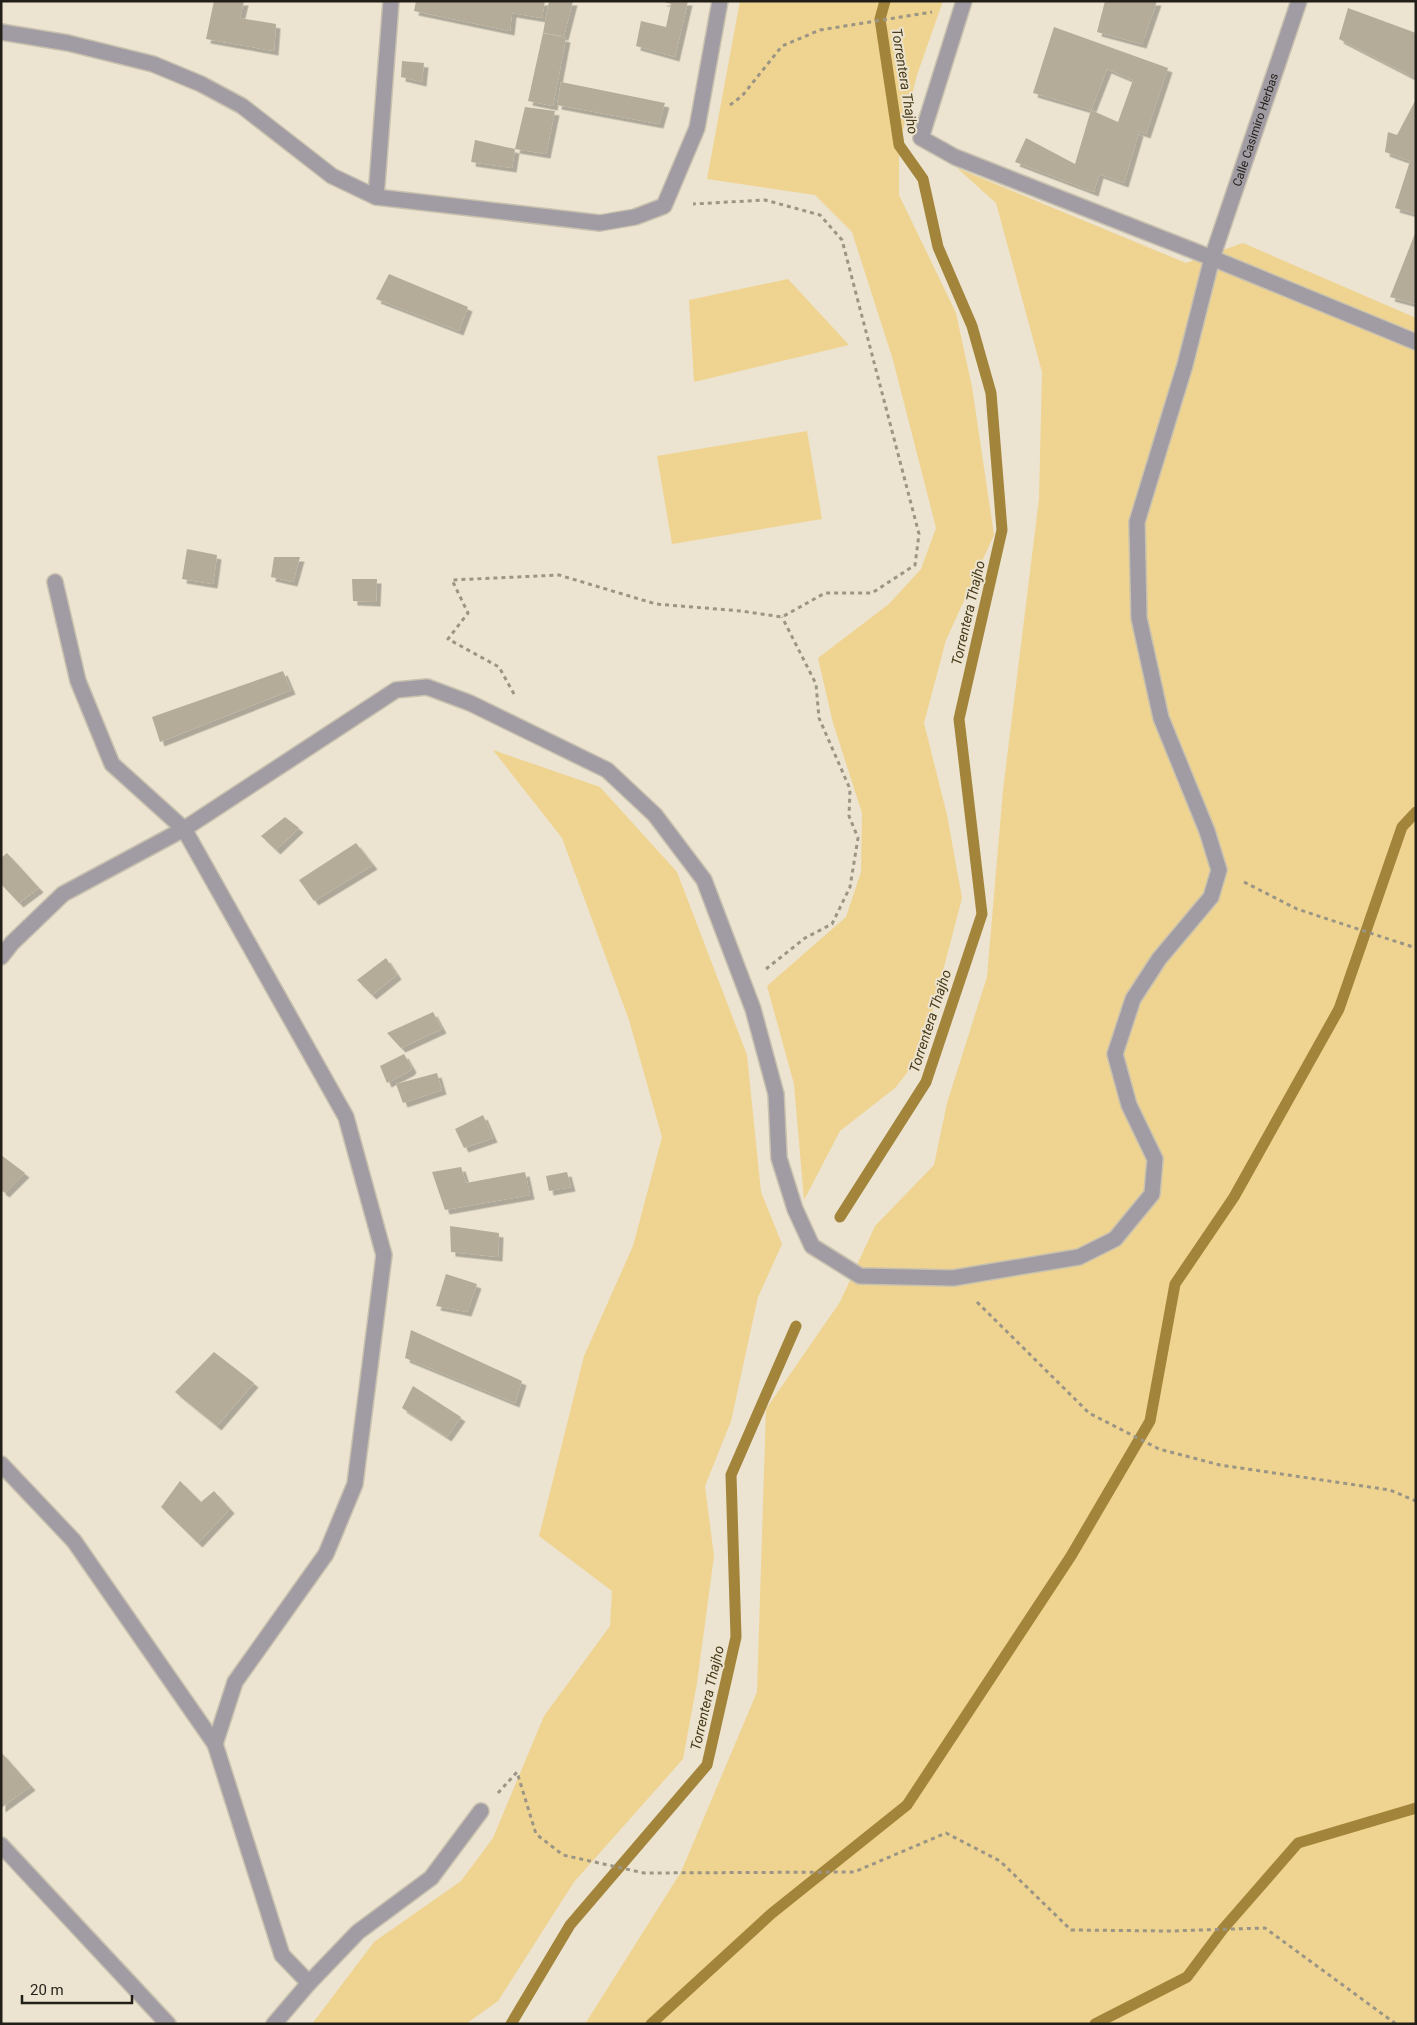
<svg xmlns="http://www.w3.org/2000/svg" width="1417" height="2025" font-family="Roboto,sans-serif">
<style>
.green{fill:#efd390}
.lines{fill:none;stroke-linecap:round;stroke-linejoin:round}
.stream{stroke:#a2853a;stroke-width:11}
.building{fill:#b4ac99;filter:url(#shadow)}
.minor-casing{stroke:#c8c1af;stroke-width:18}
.path{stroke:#9b9586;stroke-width:3;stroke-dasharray:4 4;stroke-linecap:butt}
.minor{stroke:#a19ca3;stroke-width:15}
.labels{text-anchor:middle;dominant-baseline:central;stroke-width:4;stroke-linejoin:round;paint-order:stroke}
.street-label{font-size:12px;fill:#221f18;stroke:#ece4d0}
.water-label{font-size:14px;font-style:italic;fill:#473a19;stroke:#ece4d0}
</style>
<defs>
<filter id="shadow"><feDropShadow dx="4.5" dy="4.5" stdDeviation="0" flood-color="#0004"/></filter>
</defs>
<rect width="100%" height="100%" fill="#ece4d0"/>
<!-- green -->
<g class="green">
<polygon points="740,1 943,1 917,75 899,145 899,195 956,313 972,387 994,535 946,640 924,723 947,815 962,898 921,1055 895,1088 840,1131 804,1200 794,1084 767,986 846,917 861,872 862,813 833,723 818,658 889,604 921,569 936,528 893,360 852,232 815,195 707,179"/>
<polygon points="957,168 1186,263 1243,243 1416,318 1416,2024 585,2024 681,1872 757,1692 766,1409 840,1302 875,1226 934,1165 947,1103 987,977 1003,790 1039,499 1042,372 996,203"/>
<polygon points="788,279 849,345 694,382 689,300"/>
<polygon points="807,431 822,519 672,544 657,456"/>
<polygon points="493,750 600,787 677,872 747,1055 761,1192 782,1244 758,1297 731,1421 705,1486 714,1556 697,1683 683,1759 574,1882 498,2001 466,2024 312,2024 374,1942 461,1881 493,1838 544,1716 610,1626 612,1591 539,1536 584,1356 633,1246 662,1137 629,1020 562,838"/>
</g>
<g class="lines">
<!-- stream -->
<g class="stream">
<polyline points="840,1217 926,1082 982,914 959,719 1002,530 991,393 972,326 938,247 923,179 899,145 880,19 885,1"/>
<polyline points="511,2024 570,1925 707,1765 736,1637 731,1475 796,1326"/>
<polyline points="651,2024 771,1914 907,1805 1071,1556 1150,1421 1175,1284 1234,1197 1339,1009 1402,827 1416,812"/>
<polyline points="1095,2024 1187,1977 1223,1929 1298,1843 1416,1808"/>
</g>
</g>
<!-- building -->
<g class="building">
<polygon points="214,1 244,1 240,18 276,24 274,51 206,39"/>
<polygon points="416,1 545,1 542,18 512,13 510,31 414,11"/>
<polygon points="549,1 573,1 564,36 543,33"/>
<polygon points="661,1 688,1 675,57 636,46 641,21 666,27 671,4"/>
<polygon points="1105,1 1157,1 1142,44 1097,32"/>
<polygon points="1348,8 1416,33 1416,70 1413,77 1339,39"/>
<polygon points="1054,27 1168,68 1146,134 1132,129 1139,132 1124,183 1099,174 1094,192 1015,162 1026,138 1075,164 1091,110 1118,122 1133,80 1107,69 1091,110 1033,93"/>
<polygon points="543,33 566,38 553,106 528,101"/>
<polygon points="402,61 424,63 422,82 401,77"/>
<polygon points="561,82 665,103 659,124 557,105"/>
<polygon points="1416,99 1416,214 1395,208 1410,161 1385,152 1388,132 1397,135"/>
<polygon points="525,107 555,111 546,154 515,149"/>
<polygon points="475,140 515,149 512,168 471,162"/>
<polygon points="1416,231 1416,304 1390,297"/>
<polygon points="389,274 468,307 459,331 376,299"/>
<polygon points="187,549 217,555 213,584 182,579"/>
<polygon points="274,557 300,557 293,582 271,577"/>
<polygon points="352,579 377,579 376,602 353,601"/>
<polygon points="283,671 291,690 160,742 152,717"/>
<polygon points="285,817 299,828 276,850 261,836"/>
<polygon points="356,843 373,865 314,901 299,880"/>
<polygon points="7,853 39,888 19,903 1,884 1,858"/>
<polygon points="386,958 397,975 372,995 357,980"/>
<polygon points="433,1012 442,1029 401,1048 387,1033"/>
<polygon points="404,1054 412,1068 410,1071 387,1083 380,1066"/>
<polygon points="437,1073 442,1090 403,1103 396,1084"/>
<polygon points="483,1115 493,1138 464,1148 455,1129"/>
<polygon points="1,1155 25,1173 5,1193 1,1190"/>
<polygon points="461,1167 466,1183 525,1172 530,1195 445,1210 432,1172"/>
<polygon points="567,1172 571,1187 549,1191 546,1176"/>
<polygon points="450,1226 499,1233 498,1257 451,1252"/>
<polygon points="446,1274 477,1284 467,1312 436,1306"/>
<polygon points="411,1330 522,1381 515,1403 405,1358"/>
<polygon points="214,1352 254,1383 217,1426 175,1392"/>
<polygon points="413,1386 461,1417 447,1437 402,1408"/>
<polygon points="180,1481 201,1502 214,1491 230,1509 198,1543 161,1507"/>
<polygon points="1,1752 31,1786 1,1808"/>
</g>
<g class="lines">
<defs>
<g id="minor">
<polyline points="964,1 921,138 955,157 1212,258 1416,342"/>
<polyline points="1,32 68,43 153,64 201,84 242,106 332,176 376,197 600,223 635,217 664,206 697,128 720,1"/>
<polyline points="376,197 391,1"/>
<polyline points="55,582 78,681 112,764 184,829 346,1117 384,1255 355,1484 326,1554 235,1682 215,1744 282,1955 309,1983 274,2024"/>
<path id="s1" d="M 1,957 L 12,943 L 63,894 L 184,829 L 396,690 L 427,687 L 470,703 L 607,770 L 655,815 L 704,880 L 753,1009 L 776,1094 L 779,1158 L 795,1209 L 812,1246 L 860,1276 L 953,1278 L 1079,1257 L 1115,1239 L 1152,1194 L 1155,1159 L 1129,1105 L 1115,1054 L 1133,999 L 1159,959 L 1211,897 L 1219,870 L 1207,831 L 1161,718 L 1139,618 L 1137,522 L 1185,365 L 1212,258 L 1299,1"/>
<polyline points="1,1464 74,1541 215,1744"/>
<polyline points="1,1845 168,2024"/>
<polyline points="309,1983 358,1932 431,1878 481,1811"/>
</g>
</defs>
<!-- minor casing -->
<use href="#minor" class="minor-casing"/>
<!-- path -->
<g class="path">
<polyline points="730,105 742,96 782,46 820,30 932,12"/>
<polyline points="514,694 499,667 448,639 468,613 452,580 559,575 656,604 741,611 782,617 825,593 872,593 915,565 919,534 842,240 820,215 765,200 693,204"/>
<polyline points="1244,882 1297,909 1416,948"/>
<polyline points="766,969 805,938 832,924 850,887 858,838 849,816 850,789 819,718 816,684 782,617"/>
<polyline points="977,1302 1089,1413 1159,1449 1220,1465 1390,1490 1416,1501"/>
<polyline points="498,1793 517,1772 536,1834 563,1855 644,1873 854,1872 946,1833 1000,1861 1071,1930 1171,1931 1265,1928 1396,2024"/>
</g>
<!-- minor -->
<use href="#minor" class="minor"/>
</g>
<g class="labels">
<!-- street labels -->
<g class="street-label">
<text stroke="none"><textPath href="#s1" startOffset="2750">Calle Casimiro Herbas</textPath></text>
</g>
<!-- water labels -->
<g class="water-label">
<text transform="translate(905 81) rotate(81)">Torrentera Thajho</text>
<text transform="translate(968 613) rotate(-77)">Torrentera Thajho</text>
<text transform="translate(930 1021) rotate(-72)">Torrentera Thajho</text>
<text transform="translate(707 1698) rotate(-77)">Torrentera Thajho</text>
</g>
</g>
<!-- border -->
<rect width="1417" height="2025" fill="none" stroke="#221f18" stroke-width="5"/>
<!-- scale -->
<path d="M22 1995v8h110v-8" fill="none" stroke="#221f18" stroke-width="2.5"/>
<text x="30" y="1995" font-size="15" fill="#221f18" stroke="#ece4d0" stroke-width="4" paint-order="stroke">20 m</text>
</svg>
